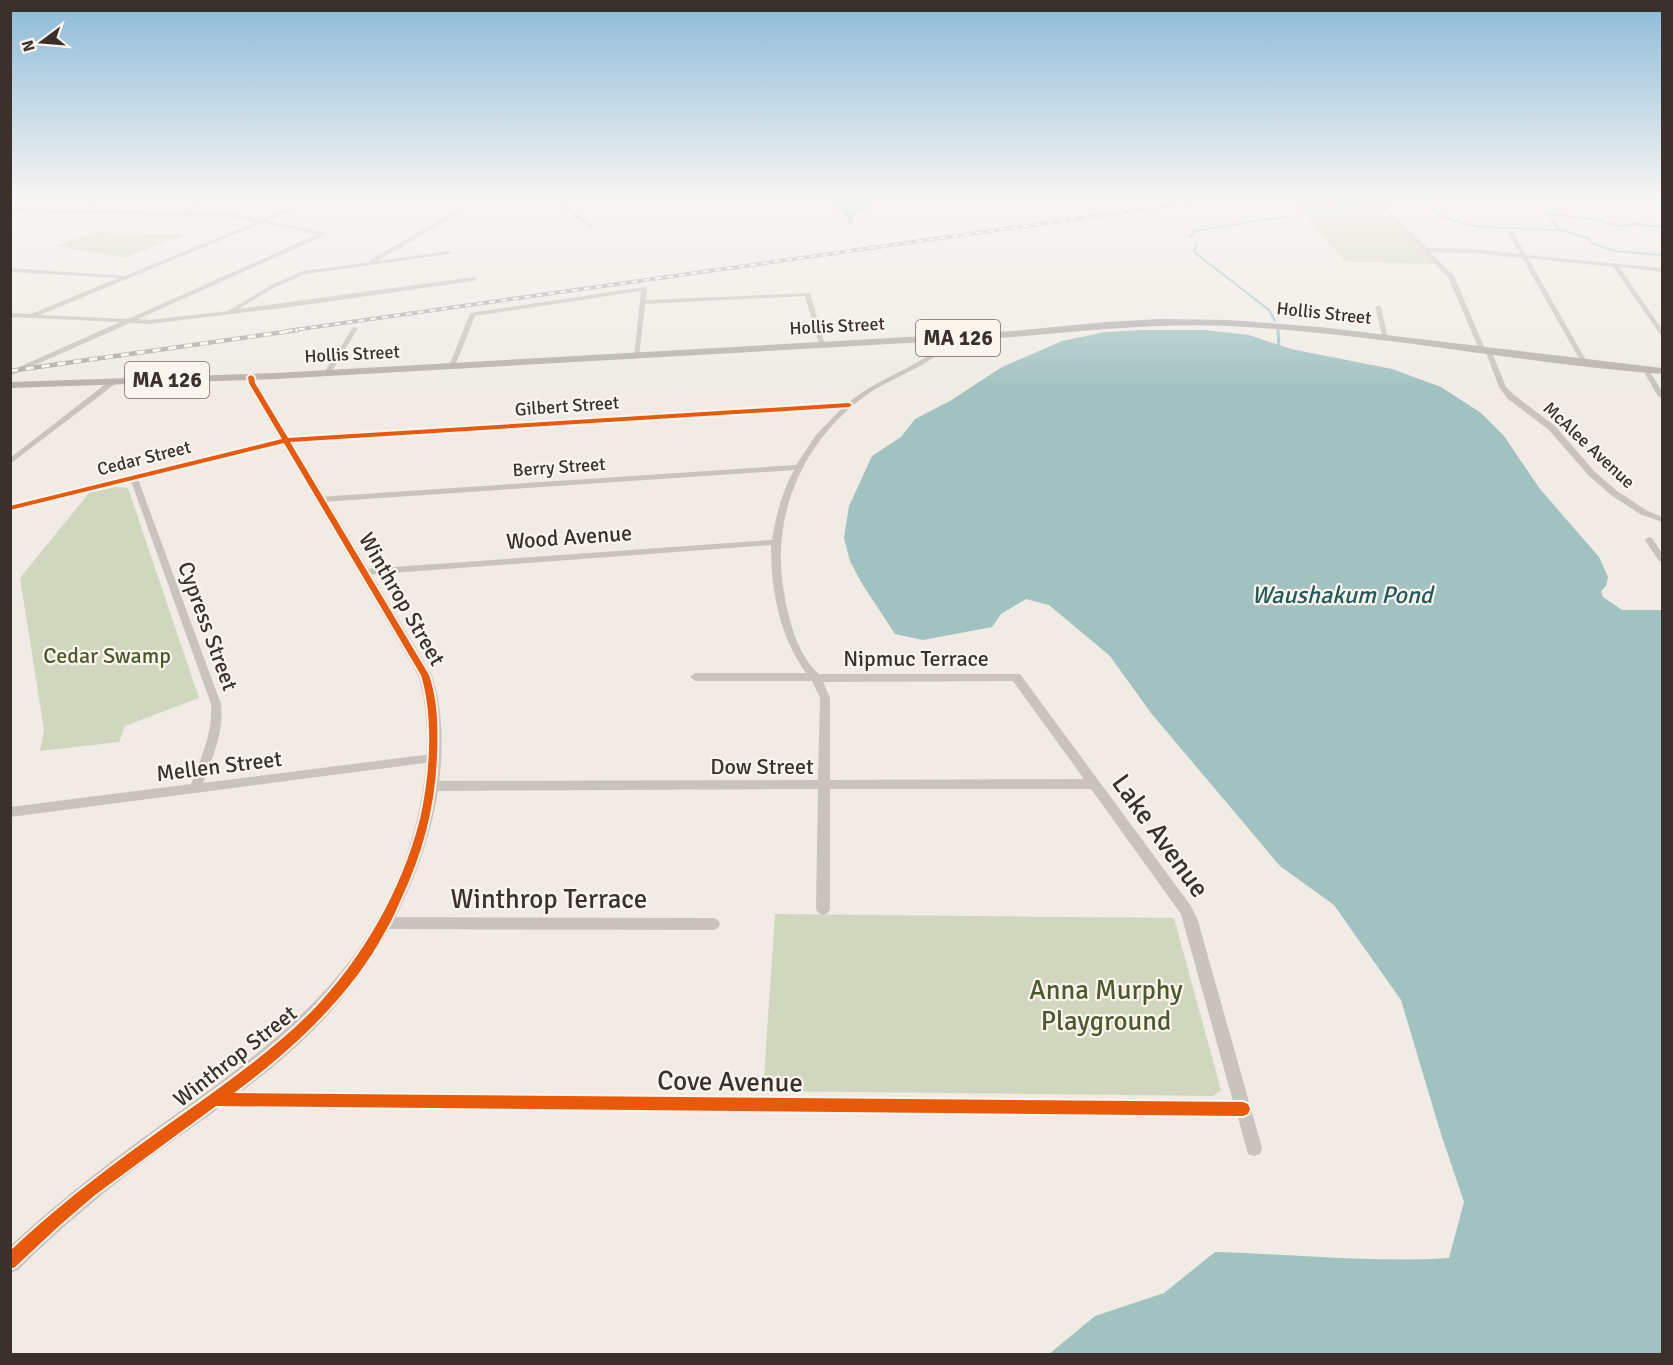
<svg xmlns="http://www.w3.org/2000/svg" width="1673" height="1365" font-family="Signika,sans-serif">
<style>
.green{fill:#d1d6bf}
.water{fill:#a1c2c1}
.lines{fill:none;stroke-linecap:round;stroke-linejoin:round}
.stream-far1{stroke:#a1c2c1;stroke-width:2}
.stream{stroke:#a1c2c1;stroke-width:3}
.minor{fill:#c9c3be;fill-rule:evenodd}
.tertiary{fill:#c9c3be;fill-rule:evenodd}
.primary{fill:#b8b1ad;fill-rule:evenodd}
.rail-far1-casing{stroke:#b1aca8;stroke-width:4}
.rail-casing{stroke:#b1aca8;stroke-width:4.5}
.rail-far1{stroke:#fbf5ee;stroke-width:2;stroke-dasharray:6;stroke-linecap:butt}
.rail{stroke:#fbf5ee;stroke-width:3;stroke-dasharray:8;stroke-linecap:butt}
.cycleway-casing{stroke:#fbf5ee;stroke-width:4}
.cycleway{fill:#e8590c;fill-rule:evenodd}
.labels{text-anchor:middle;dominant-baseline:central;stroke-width:4.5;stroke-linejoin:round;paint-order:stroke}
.far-street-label{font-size:18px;fill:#3b302b;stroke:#fbf5ee}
.shield{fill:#fbf5ee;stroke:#756b66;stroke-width:1.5}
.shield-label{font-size:21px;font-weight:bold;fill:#3b302b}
.street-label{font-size:22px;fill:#3b302b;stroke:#fbf5ee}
.park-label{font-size:22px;fill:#4a5a2e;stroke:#fbf5ee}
.water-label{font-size:24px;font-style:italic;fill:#1f5a5e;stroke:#fbf5ee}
.near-street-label{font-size:27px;fill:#3b302b;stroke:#fbf5ee}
.near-park-label{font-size:27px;fill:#4a5a2e;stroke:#fbf5ee}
</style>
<rect width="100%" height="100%" fill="#f0ebe5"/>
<!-- green -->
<g class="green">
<polygon points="1290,199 1421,199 1429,206 1378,207 1436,264 1346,262"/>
<polygon points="95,232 176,234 184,235 124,258 56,246"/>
<polygon points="116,487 128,488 199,698 125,726 119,742 40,751 44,730 20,578 89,493"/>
<polygon points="775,914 1174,918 1221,1090 1213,1096 763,1091"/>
</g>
<!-- water -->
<g class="water">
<polygon points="834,199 871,199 869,209 854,215 854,224 848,224 847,216 834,208"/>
<path d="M 1144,330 L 1205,330 L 1249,335 L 1291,349 L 1392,369 L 1441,387 L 1481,413 L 1504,436 L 1540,489 L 1599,557 L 1608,577 L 1606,586 L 1601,591 L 1603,597 L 1622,610 L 1662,610 L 1662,1354 L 1049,1354 L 1095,1316 L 1164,1293 L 1215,1252 C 1292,1254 1372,1263 1449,1258 L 1464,1202 L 1441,1134 L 1401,1000 L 1334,905 L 1280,866 L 1151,713 L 1110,656 L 1049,605 L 1026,599 L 1001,614 L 992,627 L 923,640 L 895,634 L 861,582 L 850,561 L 844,538 L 849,506 L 872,456 L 901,437 L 915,419 L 950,401 L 1002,367 L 1062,341 L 1105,332 Z"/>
</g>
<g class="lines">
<!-- stream-far1 -->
<g class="stream-far1">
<polyline points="1423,199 1440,215 1461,223 1481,227 1560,230 1546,214 1586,218 1621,226 1636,224 1662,227"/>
<polyline points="1376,203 1405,199"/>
<polyline points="1304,213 1370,204"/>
<polyline points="1560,230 1588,238 1593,244 1615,251 1662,255"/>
<polyline points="1190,237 1195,231 1288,216"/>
<polyline points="1197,244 1194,252 1269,310 1275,321"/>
</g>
<!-- stream -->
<polyline class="stream" points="1278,330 1279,348"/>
<!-- minor -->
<g class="minor">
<path d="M 101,199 L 107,199 L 90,210 L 182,212 L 204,199 L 210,199 L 189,212 L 230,213 L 261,220 L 311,199 L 318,199 L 267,221 L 324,232 L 326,233 L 326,235 L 138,319 L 149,320 L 228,311 L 273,284 L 303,271 L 370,262 L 370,260 L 457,210 L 459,213 L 377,261 L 448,251 L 451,253 L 450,254 L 306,274 L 277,286 L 238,309 L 474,277 L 477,279 L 474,281 L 290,307 L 149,324 L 130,323 L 10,376 L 10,371 L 120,322 L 10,317 L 10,313 L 31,314 L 118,278 L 10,272 L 10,268 L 125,276 L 256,222 L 230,217 L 10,212 L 10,208 L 83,210 ZM 262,223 L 318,234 L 128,319 L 40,315 Z"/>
<polygon points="550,199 556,199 592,224 593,227 588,228 587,226"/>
<polygon points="1384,206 1427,248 1474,249 1520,254 1508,233 1511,231 1514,233 1526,255 1662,268 1662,272 1619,267 1662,329 1662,335 1660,334 1613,267 1528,258 1587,362 1584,364 1581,362 1522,258 1474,253 1430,252 1454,276 1485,349 1488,348 1491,350 1506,387 1514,395 1555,426 1595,472 1617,491 1646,510 1662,517 1662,522 1640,514 1611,495 1589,476 1549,430 1508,399 1499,387 1485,350 1482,351 1479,349 1448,277 1382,209"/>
<polygon points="644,287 647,289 646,300 810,293 825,345 822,347 819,345 805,296 645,304 639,356 634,357 641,291 475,316 455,366 452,368 449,366 470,313"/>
<polygon points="1378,305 1381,307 1388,339 1383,338 1375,307"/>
<polygon points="353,327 358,328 330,374 326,374 324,373"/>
<path d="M 936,337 L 939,339 L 940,353 C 917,371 888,379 865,396 C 803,441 770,516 784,592 C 788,619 798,656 819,674 L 1020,674 L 1191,906 L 1198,921 L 1262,1148 L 1260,1154 L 1254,1156 L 1248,1154 L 1238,1117 L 218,1107 L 213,1104 L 210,1099 L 213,1094 L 218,1091 L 1233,1101 L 1181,914 L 1091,789 L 830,789 L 830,909 L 828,913 L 823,915 L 818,913 L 816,909 L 818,789 L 431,791 L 427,789 L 425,786 L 427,783 L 431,781 L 818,780 L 820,698 L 812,681 L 695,681 L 690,677 L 695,673 L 806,673 C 779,635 771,591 771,545 L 365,575 L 360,572 L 365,569 L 772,540 C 776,515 782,492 794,470 L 321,502 L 317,499 L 318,497 L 796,465 L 816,435 L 842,408 L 286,442 L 138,479 L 221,704 C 224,733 213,756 203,783 L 432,754 L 436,755 L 438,758 L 436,761 L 432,762 L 10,817 L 10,807 L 191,784 C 201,758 213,733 211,704 L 131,481 L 10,510 L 10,505 L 286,438 L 848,403 C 874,381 907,371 935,351 L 933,339 ZM 1013,681 L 1084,779 L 830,780 L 830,698 L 823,682 Z"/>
<polygon points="1643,368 1648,369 1662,391 1662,398 1658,396 1642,369"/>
<polygon points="112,379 119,381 10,464 10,458"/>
<polygon points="1649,537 1652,538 1662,553 1662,562 1659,561 1645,540"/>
<polygon points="385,917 713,918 718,920 720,924 718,928 713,930 385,929 380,927 378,923 380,919"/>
</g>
<!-- tertiary -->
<path class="tertiary" d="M 248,375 L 256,377 L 257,383 L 432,675 C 447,720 443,782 430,828 C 411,899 374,966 323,1020 C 275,1072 214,1111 156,1153 C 107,1189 61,1227 18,1270 L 10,1273 L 10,1246 C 51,1208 95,1173 140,1140 C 264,1050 378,979 417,819 C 428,774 432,719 418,675 L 247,383 Z"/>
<!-- primary -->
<path class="primary" d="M 1160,319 L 1228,320 L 1320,327 L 1662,368 L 1662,374 C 1518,363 1375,333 1230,326 C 1157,323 1086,331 1013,337 L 275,379 L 10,388 L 10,382 L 275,373 L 1013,331 L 1106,322 Z"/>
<defs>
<polyline id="rail-far1" points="287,331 1216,199"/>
<polyline id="rail" points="10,371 298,330"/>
</defs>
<!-- rail-far1 casing -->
<use href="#rail-far1" class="rail-far1-casing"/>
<!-- rail casing -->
<use href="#rail" class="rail-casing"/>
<!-- rail-far1 -->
<use href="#rail-far1" class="rail-far1"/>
<!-- rail -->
<use href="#rail" class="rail"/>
<defs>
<path id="cycleway" d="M 251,375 L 254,377 L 255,383 L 288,438 L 849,403 L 852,405 L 849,407 L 290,442 L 429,675 C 438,702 438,728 437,756 C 435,807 423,852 402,897 C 397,908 392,920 386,930 C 352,995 292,1050 234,1093 L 1243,1102 L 1248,1104 L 1250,1109 L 1248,1114 L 1243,1116 L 216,1106 L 95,1195 L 60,1225 L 15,1267 L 10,1269 L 10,1251 C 52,1211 97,1176 144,1142 C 201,1100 262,1061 312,1011 C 363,958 402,890 420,819 C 430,776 434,717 421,675 L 284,443 L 10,510 L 10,506 L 282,439 L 249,383 L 248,377 Z"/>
</defs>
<!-- cycleway casing -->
<use href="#cycleway" class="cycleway-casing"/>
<!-- cycleway -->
<use href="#cycleway" class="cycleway"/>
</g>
<!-- sky -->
<linearGradient id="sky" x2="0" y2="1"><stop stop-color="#8bbad8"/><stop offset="0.51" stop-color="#f8f6f3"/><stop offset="1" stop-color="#f8f6f3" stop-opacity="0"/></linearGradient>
<rect width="1673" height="390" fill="url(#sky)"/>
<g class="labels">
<!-- far-street labels -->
<g class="far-street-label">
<text transform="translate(1324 313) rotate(6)">Hollis Street</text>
<text transform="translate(837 326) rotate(-3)">Hollis Street</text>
<text transform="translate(352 354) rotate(-3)">Hollis Street</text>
<text transform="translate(567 406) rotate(-4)">Gilbert Street</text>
<text transform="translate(1589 445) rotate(43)">McAlee Avenue</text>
<text transform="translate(144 458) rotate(-14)">Cedar Street</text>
<text transform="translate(559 467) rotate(-4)">Berry Street</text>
</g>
<!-- shield labels -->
<g class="shield">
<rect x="916" y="320" width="84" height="36" rx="4.5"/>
<rect x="125" y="362" width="84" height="36" rx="4.5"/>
</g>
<g class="shield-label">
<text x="958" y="338">MA 126</text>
<text x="167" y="380">MA 126</text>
</g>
<!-- street labels -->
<g class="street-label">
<text transform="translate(569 537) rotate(-4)">Wood Avenue</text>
<text transform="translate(402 599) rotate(60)">Winthrop Street</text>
<text transform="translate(208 626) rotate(70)">Cypress Street</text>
<text x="916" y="658">Nipmuc Terrace</text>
<text transform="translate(219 766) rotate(-7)">Mellen Street</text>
<text x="762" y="766">Dow Street</text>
<text transform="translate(235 1056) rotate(-38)">Winthrop Street</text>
</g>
<!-- park labels -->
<g class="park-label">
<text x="107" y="655">Cedar Swamp</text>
</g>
<!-- water labels -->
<g class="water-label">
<text x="1342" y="595">Waushakum Pond</text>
</g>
<!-- near-street labels -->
<g class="near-street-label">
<text transform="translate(1160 836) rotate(54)">Lake Avenue</text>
<text x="549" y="899">Winthrop Terrace</text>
<text transform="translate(730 1082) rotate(1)">Cove Avenue</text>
</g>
<!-- near-park labels -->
<g class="near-park-label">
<text x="1106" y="990">Anna Murphy<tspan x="1106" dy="31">Playground</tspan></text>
</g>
</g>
<!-- border -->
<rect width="1673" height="1365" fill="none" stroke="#3b302b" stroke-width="24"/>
<!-- north arrow -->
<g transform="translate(42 42) rotate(254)" stroke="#fbf5ee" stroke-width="4.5" paint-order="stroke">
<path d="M0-4.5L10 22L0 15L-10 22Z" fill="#3b302b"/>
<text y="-9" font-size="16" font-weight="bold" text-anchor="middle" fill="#3b302b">N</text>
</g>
</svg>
